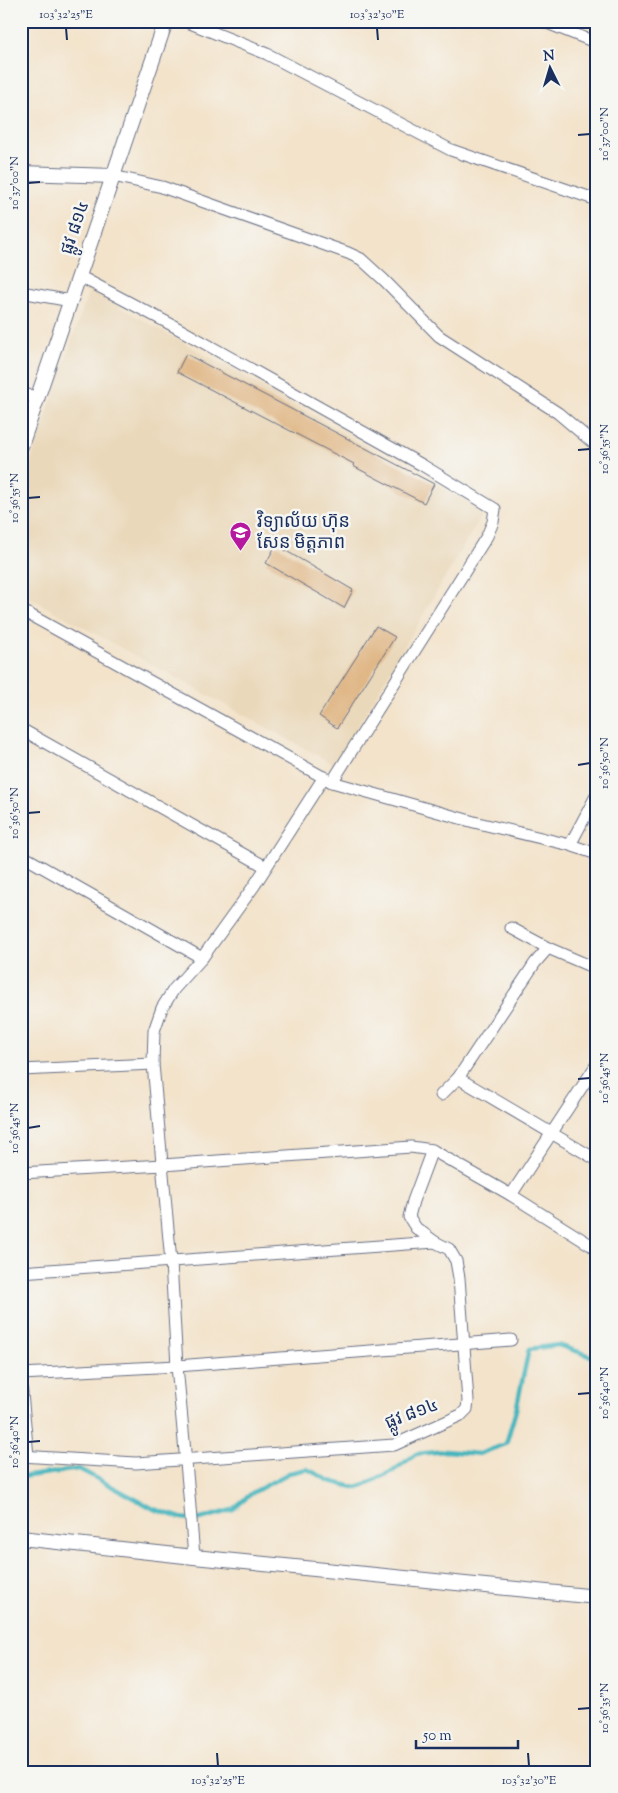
<svg xmlns="http://www.w3.org/2000/svg" width="618" height="1793" font-family="'Sorts Mill Goudy','Noto Sans Khmer',serif">
<style>
.built{fill:#ead8ba}
.lines{fill:none;stroke-linecap:round;stroke-linejoin:round}
.stream{stroke:#46b6be;stroke-width:4.5}
.building{fill:#e0b787}
.minor-casing{stroke:#676e84;stroke-width:13}
.tertiary-casing{stroke:#676e84;stroke-width:16}
.minor{stroke:#fff;stroke-width:11}
.tertiary{stroke:#fff;stroke-width:14}
.ticks{fill:none;stroke:#1b2f5e;stroke-width:2}
.labels{text-anchor:middle;dominant-baseline:central;stroke-width:5;stroke-linejoin:round;paint-order:stroke}
.street-label{font-size:18px;fill:#1b2f5e;stroke:#f6f6f2}
.poi-label{font-size:18px;fill:#1b2f5e;stroke:#f6f6f2;text-anchor:start}
.neatline{fill:none;stroke:#1b2f5e;stroke-width:2}
.ticks-label{font-size:12px;text-anchor:middle;fill:#1b2f5e}
</style>
<rect width="100%" height="100%" fill="#f6f6f2"/>
<filter id="ink" filterUnits="userSpaceOnUse"><feTurbulence type="fractalNoise" baseFrequency=".02" numOctaves="2"/><feDisplacementMap in="SourceGraphic" scale="10" xChannelSelector="R" yChannelSelector="G"/><feConvolveMatrix kernelMatrix="1 2 1 2 8 2 1 2 1" color-interpolation-filters="sRGB"/></filter>
<filter id="wash" filterUnits="userSpaceOnUse"><feTurbulence type="fractalNoise" baseFrequency=".0096" numOctaves="4" result="noise"/><feDisplacementMap in="SourceGraphic" scale="20" xChannelSelector="R" yChannelSelector="G"/><feGaussianBlur stdDeviation="1.12" result="paint"/><feColorMatrix in="noise" values="0 0 0 0 0 0 0 0 0 0 0 0 0 0 0 0 0 1.4 0 .05"/><feComposite in="paint" operator="in"/></filter>
<g filter="url(#wash)">
<rect width="100%" height="100%" fill="#f3e3cb"/>
<!-- built -->
<polygon class="built" points="89,290 484,511 335,765 21,593 21,490"/>
<g class="lines">
<!-- stream -->
<polyline class="stream" points="21,1477 79,1469 154,1509 181,1518 197,1520 232,1510 252,1493 289,1473 307,1469 330,1481 357,1488 393,1471 416,1454 446,1451 479,1454 506,1444 516,1410 529,1349 558,1345 591,1356 597,1360"/>
</g>
<g id="blocks">
<!-- building -->
<g class="building">
<polygon points="186,354 434,484 424,503 353,466 354,464 177,372"/>
<polygon points="276,545 353,590 344,608 266,563"/>
<polygon points="376,626 395,637 337,728 319,716"/>
</g>
</g>
</g>
<g filter="url(#ink)">
<use href="#blocks" fill-opacity="0" stroke="#676e84" stroke-width="1"/>
<g class="lines">
<defs>
<g id="minor">
<polyline points="185,21 267,54 451,150 597,200"/>
<polyline points="542,21 597,43"/>
<polyline points="113,176 162,187 348,253 361,259 384,280 439,336 558,413 597,446"/>
<polyline points="79,276 172,325 422,465 495,509 493,522 487,536 332,782"/>
<polyline points="21,292 71,301"/>
<polyline points="21,394 38,397"/>
<polyline points="21,610 332,782 474,822 570,845 597,854"/>
<polyline points="21,729 266,867"/>
<polyline points="570,845 597,794"/>
<polyline points="21,855 202,958"/>
<polyline points="511,928 548,948 597,969"/>
<polyline points="21,1070 153,1064"/>
<polyline points="458,1078 597,1160"/>
<polyline points="441,1095 458,1078 535,963 548,948"/>
<polyline points="21,1173 163,1165 411,1147 432,1150 511,1195 597,1249"/>
<polyline points="511,1195 597,1064"/>
<polyline points="21,1272 435,1242"/>
<polyline points="21,1374 177,1366 511,1340"/>
<polyline points="21,1383 28,1456"/>
<polyline points="21,1456 136,1463 394,1445 461,1415 467,1409 468,1401 459,1278 456,1261 449,1249 435,1242 416,1228 409,1217 413,1201 432,1150"/>
<polyline points="194,1557 189,1495 177,1366 171,1262 153,1064 154,1031 162,1008 174,989 202,958 254,886 324,777"/>
</g>
<g id="tertiary">
<polyline points="21,173 113,176"/>
<polyline points="21,446 166,21"/>
<polyline points="21,1538 194,1557 597,1597"/>
</g>
</defs>
<!-- minor casing -->
<use href="#minor" class="minor-casing"/>
<!-- tertiary casing -->
<use href="#tertiary" class="tertiary-casing"/>
<!-- minor -->
<use href="#minor" class="minor"/>
<!-- tertiary -->
<use href="#tertiary" class="tertiary"/>
</g>
</g>
<!-- ticks -->
<path class="ticks" d="M 66,28 L 67,40M 377,28 L 378,40M 578,135 L 590,134M 28,183 L 40,182M 578,450 L 590,449M 28,498 L 40,497M 578,765 L 590,763M 28,813 L 40,812M 578,1079 L 590,1078M 28,1128 L 40,1126M 578,1394 L 590,1393M 28,1442 L 40,1441M 578,1709 L 590,1708M 217,1753 L 218,1766M 528,1753 L 529,1766"/>
<!-- icons -->
<defs>
<symbol id="school-pin" viewBox="-11 -11 22 30"><path d="M0 17L-7.5 6A9.5 9.5 0 1 1 7.5 6Z" fill="#b5179e" stroke="#f6f6f2"/><path d="M0-5L7-2L0 1L-7-2ZM-4 1L0 2.5L4 1V4Q0 6-4 4Z" fill="#fff"/></symbol>
</defs>
<g fill-rule="evenodd">
<use href="#school-pin" x="228" y="520" width="25" height="34"/>
</g>
<g class="labels">
<!-- street labels -->
<g class="street-label">
<text transform="translate(76 228) rotate(-71)">ផ្លូវ ៨១៤</text>
<text transform="translate(412 1415) rotate(-21)">ផ្លូវ ៨១៤</text>
</g>
<!-- poi labels -->
<g class="poi-label">
<text x="257" y="523">វិទ្យាល័យ ហ៊ុន<tspan x="257" dy="21">សែន មិត្តភាព</tspan></text>
</g>
</g>
<!-- margin -->
<rect width="618" height="1793" fill="none" stroke="#f6f6f2" stroke-width="55"/>
<!-- north arrow -->
<g transform="translate(550 68) rotate(355)" stroke="#f6f6f2" stroke-width="4" paint-order="stroke">
<path d="M0-4L9 19L0 12L-9 19Z" fill="#1b2f5e"/>
<text y="-8" font-size="14" font-weight="bold" text-anchor="middle" fill="#1b2f5e">N</text>
</g>
<!-- scale -->
<path d="M416 1740v8h102v-8" fill="none" stroke="#1b2f5e" stroke-width="2.5"/>
<text x="423" y="1740" font-size="15" fill="#1b2f5e" stroke="#f6f6f2" stroke-width="4" paint-order="stroke">50 m</text>
<rect x="28" y="28" width="562" height="1738" class="neatline"/>
<g class="ticks-label">
<text x="66" y="18">103°32'25"E</text>
<text x="377" y="18">103°32'30"E</text>
<text transform="translate(604 134) rotate(-90)" y="4">10°37'00"N</text>
<text transform="translate(14 183) rotate(-90)" y="4">10°37'00"N</text>
<text transform="translate(604 449) rotate(-90)" y="4">10°36'55"N</text>
<text transform="translate(14 498) rotate(-90)" y="4">10°36'55"N</text>
<text transform="translate(604 763) rotate(-90)" y="4">10°36'50"N</text>
<text transform="translate(14 813) rotate(-90)" y="4">10°36'50"N</text>
<text transform="translate(604 1078) rotate(-90)" y="4">10°36'45"N</text>
<text transform="translate(14 1128) rotate(-90)" y="4">10°36'45"N</text>
<text transform="translate(604 1393) rotate(-90)" y="4">10°36'40"N</text>
<text transform="translate(14 1442) rotate(-90)" y="4">10°36'40"N</text>
<text transform="translate(604 1708) rotate(-90)" y="4">10°36'35"N</text>
<text x="218" y="1784">103°32'25"E</text>
<text x="529" y="1784">103°32'30"E</text>
</g>
</svg>
